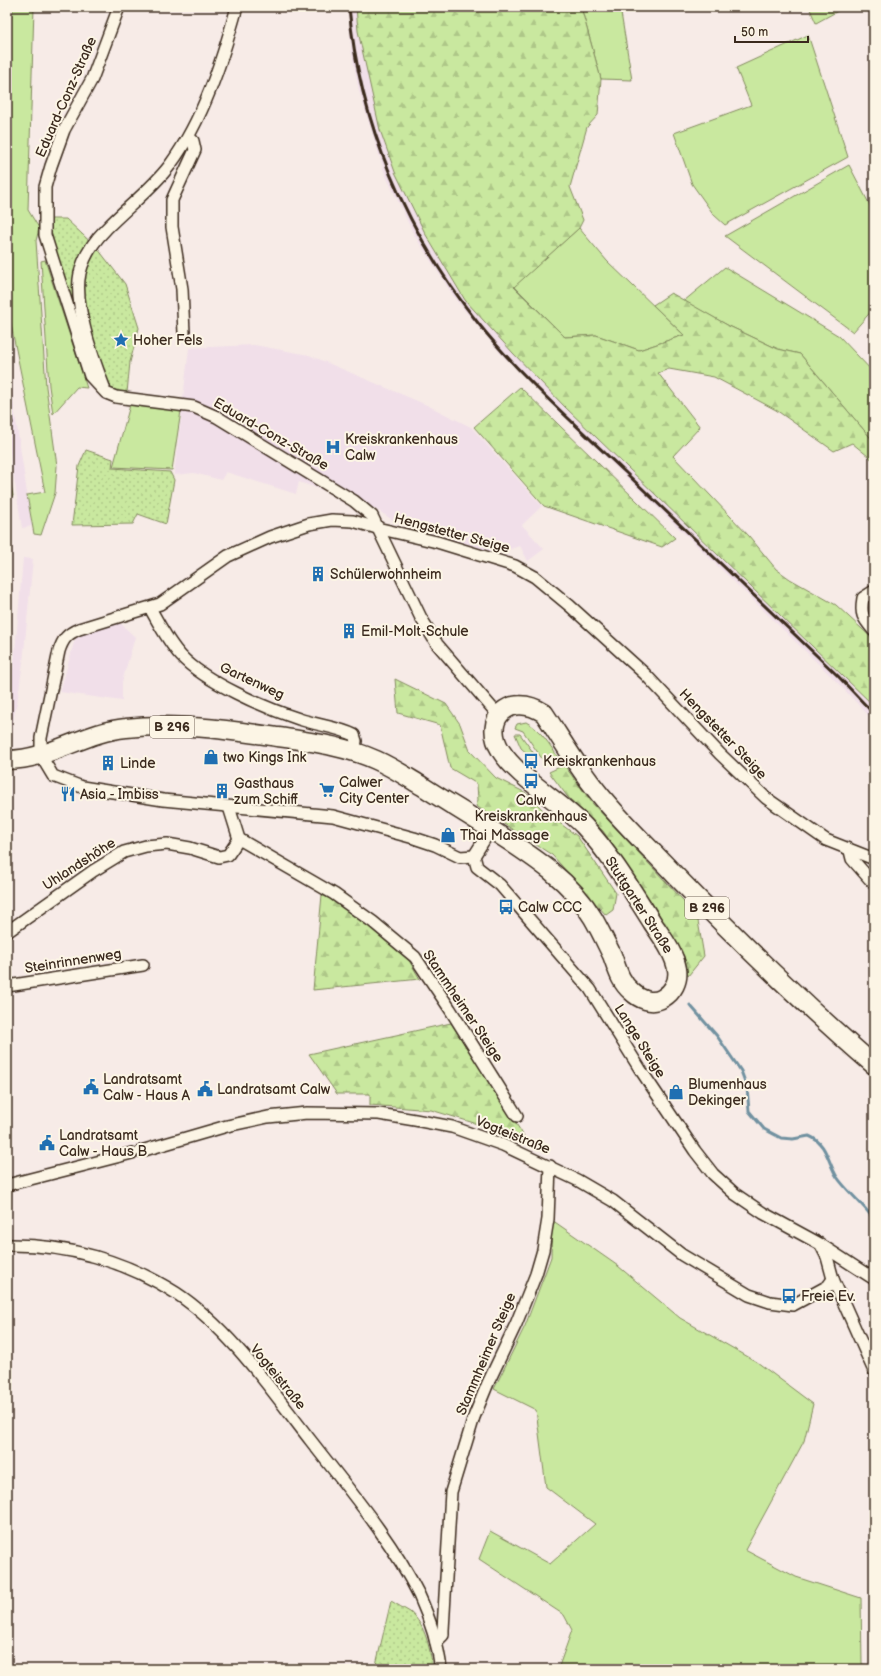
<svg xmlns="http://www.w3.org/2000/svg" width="881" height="1676" font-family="'Balsamiq Sans',sans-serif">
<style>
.built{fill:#f1dfe9}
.grass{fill:#c9e89f;stroke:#82895e}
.forest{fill:url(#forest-firs);stroke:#82895e}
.park{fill:url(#park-dots);stroke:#82895e}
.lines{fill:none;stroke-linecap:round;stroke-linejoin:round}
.stream{stroke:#7191a0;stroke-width:3}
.minor-casing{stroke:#3b2a1e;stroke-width:14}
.primary-casing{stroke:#3b2a1e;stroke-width:21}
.minor{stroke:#fcf5e5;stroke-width:11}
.primary{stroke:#fcf5e5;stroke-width:18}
.rail{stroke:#3b2a1e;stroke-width:3}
.labels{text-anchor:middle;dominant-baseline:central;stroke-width:4;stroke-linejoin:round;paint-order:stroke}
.shield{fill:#fcf5e5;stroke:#75675a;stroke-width:1}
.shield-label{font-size:13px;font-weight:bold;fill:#3b2a1e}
.street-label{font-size:14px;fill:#3b2a1e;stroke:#fcf5e5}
.poi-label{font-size:14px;fill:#3b2a1e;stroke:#fcf5e5;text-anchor:start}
</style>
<defs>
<pattern id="forest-firs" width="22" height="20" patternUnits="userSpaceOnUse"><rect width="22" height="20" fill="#c9e89f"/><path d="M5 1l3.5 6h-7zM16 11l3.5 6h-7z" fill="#aec788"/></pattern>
<pattern id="park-dots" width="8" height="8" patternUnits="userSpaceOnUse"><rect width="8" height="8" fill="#c9e89f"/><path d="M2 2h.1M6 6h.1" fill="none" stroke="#aec788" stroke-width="1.8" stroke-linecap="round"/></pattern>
</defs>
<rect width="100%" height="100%" fill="#f7ebe7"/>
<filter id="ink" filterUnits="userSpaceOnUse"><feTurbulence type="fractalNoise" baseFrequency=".025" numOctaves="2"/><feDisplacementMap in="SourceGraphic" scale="8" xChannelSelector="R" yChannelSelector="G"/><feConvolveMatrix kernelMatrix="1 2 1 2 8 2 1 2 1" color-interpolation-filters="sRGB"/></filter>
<g filter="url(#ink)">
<!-- built -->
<g class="built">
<polygon points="7,7 13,7 7,37"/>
<polygon points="348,7 356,7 358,31 380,130 395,172 426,235 513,353 669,508 874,706 874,721 833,678 559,412 502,355 456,300 414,235 385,174 359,91 351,49"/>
<polygon points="254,345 309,355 429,406 471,427 542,506 522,525 544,549 528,561 520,546 496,553 393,520 334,483 329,492 299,482 296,494 226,472 221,480 194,473 174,475 189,348"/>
<polygon points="7,361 32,526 22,528 7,434 7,418 9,417 7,408"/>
<polygon points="23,558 33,559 23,662 17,703 7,744 7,702 14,664"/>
<polygon points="119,622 135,637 122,682 122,701 60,692 77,632"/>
</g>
<!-- grass -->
<g class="grass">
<polygon points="13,7 34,7 28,210 39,228 36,241 46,387 57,466 55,493 41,535 34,534 27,495 45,492 7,305 7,37"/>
<polygon points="581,7 620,7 632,80 601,79"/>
<polygon points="809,7 845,7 816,23"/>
<polygon points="808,35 848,157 725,225 714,215 692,184 674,133 751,105 736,68"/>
<polygon points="849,165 874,213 874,308 853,332 725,236"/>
<polygon points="579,228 607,261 684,335 639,350 596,335 565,337 514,286"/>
<polygon points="45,260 87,388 77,387 53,414 49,386 41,261"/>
<polygon points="725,267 839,336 874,373 874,442 800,354 778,349 729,326 684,301"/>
<polygon points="130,405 181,411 172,470 113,467"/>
<polygon points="7,460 13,496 7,497"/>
<path d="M 526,722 C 541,730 550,745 559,759 L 545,763 L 523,731 L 515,728 L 517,724 Z"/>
<polygon points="515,734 520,734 535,755 531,757 521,748"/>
<polygon points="552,1220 618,1266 680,1318 757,1362 813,1404 804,1441 745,1550 796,1577 861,1598 862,1664 871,1666 873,1669 558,1669 572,1630 564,1615 479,1559 490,1531 550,1564 595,1524 546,1487 536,1410 494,1389 525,1326 544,1276 551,1257"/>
</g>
<!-- forest -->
<g class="forest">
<polygon points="356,7 581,7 601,79 598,115 587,127 570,187 583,220 579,228 514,287 565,337 596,335 639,350 684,335 653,305 671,293 729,326 778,349 800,354 874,442 874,461 852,443 834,451 776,410 714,377 669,369 658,373 700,427 673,456 749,536 776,569 790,579 836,605 874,640 874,706 565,407 513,353 465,300 426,235 395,172 380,130 358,31"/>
<polygon points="520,387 675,538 662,547 544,506 474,427"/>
<polygon points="395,679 446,704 460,724 470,751 496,778 526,793 546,813 577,836 616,893 613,910 606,915 552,855 476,806 478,800 477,784 450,768 440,725 398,713"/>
<polygon points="564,765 593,804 697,915 704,956 688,976 684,956 652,903 603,831 567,796 549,772"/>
<polygon points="322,895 332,900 368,924 407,957 420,979 313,990"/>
<polygon points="451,1023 524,1136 518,1140 494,1129 431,1110 370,1105 370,1094 337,1094 309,1054"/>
</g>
<!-- park -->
<g class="park">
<polygon points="48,219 66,219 98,249 125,284 139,328 130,362 127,393 109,391 85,311 74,313 49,238"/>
<polygon points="86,450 113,459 112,468 170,472 174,480 166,524 138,514 133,524 72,525 79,466"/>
<path d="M 391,1601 C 397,1605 404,1608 410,1612 C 426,1625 430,1650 433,1669 L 375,1669 Z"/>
</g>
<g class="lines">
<!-- stream -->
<path class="stream" d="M 690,1005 L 717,1036 L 741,1071 L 747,1087 L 749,1111 L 764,1129 L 781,1138 L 793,1139 L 809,1136 C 827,1143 828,1163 837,1177 C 848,1193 864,1204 874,1220"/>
<defs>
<g id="minor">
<polyline points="119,7 92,79 64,130 51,166 45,187 45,235 90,376 106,393 116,397 194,407 217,417 354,501 372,516 421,618 437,644 499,716"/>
<polyline points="184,333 182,289 172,227 172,200 195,150 193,141 189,137"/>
<path d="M 104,387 C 93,358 73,304 80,273 C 84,256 94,241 106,229 C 127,207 151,190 170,165 C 203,120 222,61 237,7"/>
<path d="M 874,591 L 863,598 C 860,615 863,618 874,631"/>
<path d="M 150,608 C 159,624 168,642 181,656 C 205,682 265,708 299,719 C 316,725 339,727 354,735 L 356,741 L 354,752"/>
<polyline points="229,807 239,839 334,894 373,922 415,957 450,1009 517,1116"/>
<polyline points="491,829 474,856 477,867 500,885 590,989 640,1069 695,1151 713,1174 735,1194 763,1213 820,1244 874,1279"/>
<polyline points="850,851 852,859 874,884"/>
<path d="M 474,856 L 460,857 L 435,845 L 414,838 L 333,816 L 163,800 L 82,787 L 53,776 L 41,756 L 41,738 L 59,651 C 63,639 67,634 79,629 L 160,604 L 228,556 L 270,537 L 309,524 L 332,520 L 353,521 L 377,528 L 437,542 L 515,566 L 535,577 L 570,606 L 645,674 L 720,754 L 766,798 L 826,840 L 874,859"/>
<polyline points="7,932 93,871 124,852 146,846 167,844 190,848 219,857 228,855 239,839"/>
<polyline points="7,986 143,965"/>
<polyline points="141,1151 227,1126 268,1117 307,1113 379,1114 415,1120 452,1127 503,1145 577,1180 613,1201 682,1255 749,1295 770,1302 793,1305 828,1286 833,1279"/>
<polyline points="7,1185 132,1153"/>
<path d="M 7,1245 C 67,1244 126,1261 176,1293 C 229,1328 272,1391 311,1441 C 349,1490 391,1539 419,1595 C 429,1617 438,1644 441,1669"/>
<polyline points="821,1245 827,1257 833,1279 874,1371"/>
<polyline points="436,1642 443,1635 443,1630 451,1492 474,1417 488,1383 516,1324 536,1274 543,1250 548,1219 550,1166"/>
</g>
<path id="primary" d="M 7,760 C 52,759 84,732 126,728 C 176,722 229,730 278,737 C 311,742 345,746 376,760 C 392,767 407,777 422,786 C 445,801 469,815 492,830 C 529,854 570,879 593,918 C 600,930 606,943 612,955 C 617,968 620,982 631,991 C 639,999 652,1005 663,998 C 673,992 679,981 677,969 C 674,952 661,936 652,922 C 631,889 610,854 584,826 C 561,802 517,777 501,751 C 481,719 510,691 544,713 C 560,737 575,763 593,786 C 617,818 648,846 675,875 C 739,941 804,1005 874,1065"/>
</defs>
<!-- minor casing -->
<use href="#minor" class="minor-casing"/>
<!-- primary casing -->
<use href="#primary" class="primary-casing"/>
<!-- minor -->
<use href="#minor" class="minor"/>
<!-- primary -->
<use href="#primary" class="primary"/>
<!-- rail -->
<g class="rail">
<path d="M 349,7 C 359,123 406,232 478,323 C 521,377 575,424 625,472 C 696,540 767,608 838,676 L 874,714"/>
<polyline points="7,394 12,423"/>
</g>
</g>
</g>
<!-- icons -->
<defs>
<symbol id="sight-bare" viewBox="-9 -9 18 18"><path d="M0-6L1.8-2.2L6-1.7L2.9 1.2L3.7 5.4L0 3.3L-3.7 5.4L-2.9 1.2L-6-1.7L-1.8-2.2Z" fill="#1f6fb2" stroke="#fcf5e5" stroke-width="2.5" paint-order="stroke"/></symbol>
<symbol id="hospital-bare" viewBox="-9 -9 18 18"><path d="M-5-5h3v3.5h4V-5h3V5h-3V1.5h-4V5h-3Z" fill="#1f6fb2" stroke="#fcf5e5" stroke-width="2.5" paint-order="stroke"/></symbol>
<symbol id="building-bare" viewBox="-9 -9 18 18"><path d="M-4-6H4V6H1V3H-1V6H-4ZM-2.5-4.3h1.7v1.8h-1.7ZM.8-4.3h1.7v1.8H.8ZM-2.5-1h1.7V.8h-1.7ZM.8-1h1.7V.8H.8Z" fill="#1f6fb2" stroke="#fcf5e5" stroke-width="2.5" paint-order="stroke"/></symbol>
<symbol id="shop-bare" viewBox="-9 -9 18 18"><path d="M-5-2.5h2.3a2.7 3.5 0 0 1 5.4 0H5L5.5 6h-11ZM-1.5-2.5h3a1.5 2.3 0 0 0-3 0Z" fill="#1f6fb2" stroke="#fcf5e5" stroke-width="2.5" paint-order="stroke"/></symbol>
<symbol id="bus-bare" viewBox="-9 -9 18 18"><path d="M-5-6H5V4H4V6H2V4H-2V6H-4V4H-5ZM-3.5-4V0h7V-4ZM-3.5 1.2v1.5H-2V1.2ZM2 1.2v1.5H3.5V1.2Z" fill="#1f6fb2" stroke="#fcf5e5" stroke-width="2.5" paint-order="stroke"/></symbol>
<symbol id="supermarket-bare" viewBox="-9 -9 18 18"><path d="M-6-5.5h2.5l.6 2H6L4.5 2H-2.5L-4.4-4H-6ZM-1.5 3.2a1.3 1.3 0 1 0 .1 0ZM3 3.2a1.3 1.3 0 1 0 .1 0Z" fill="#1f6fb2" stroke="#fcf5e5" stroke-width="2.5" paint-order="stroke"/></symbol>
<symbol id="restaurant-bare" viewBox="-9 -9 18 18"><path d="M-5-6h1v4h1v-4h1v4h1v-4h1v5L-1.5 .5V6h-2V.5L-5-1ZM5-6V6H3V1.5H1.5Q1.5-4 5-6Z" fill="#1f6fb2" stroke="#fcf5e5" stroke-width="2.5" paint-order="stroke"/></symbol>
<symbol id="civic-bare" viewBox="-9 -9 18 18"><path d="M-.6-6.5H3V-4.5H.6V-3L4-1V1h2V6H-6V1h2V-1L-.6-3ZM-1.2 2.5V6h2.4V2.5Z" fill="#1f6fb2" stroke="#fcf5e5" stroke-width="2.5" paint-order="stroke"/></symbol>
</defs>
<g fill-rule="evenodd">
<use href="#sight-bare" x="110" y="329" width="22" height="22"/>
<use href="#hospital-bare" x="322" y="436" width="22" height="22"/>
<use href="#building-bare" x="307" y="563" width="22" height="22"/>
<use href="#building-bare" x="338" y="620" width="22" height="22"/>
<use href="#shop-bare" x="200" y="746" width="22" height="22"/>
<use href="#bus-bare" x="520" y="750" width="22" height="22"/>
<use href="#building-bare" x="97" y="752" width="22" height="22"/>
<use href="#bus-bare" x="520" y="770" width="22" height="22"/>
<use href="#supermarket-bare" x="316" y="779" width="22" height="22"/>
<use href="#building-bare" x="211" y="780" width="22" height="22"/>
<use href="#restaurant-bare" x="57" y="783" width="22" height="22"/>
<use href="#shop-bare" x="437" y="824" width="22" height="22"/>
<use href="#bus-bare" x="495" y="896" width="22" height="22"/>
<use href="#civic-bare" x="80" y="1076" width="22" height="22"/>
<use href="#civic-bare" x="194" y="1078" width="22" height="22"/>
<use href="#shop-bare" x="665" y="1081" width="22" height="22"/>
<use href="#civic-bare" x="36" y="1132" width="22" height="22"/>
<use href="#bus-bare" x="778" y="1285" width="22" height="22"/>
</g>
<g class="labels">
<!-- shield labels -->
<g class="shield">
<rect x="150" y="716" width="44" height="22" rx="3"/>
<rect x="685" y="897" width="44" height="22" rx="3"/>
</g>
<g class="shield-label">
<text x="172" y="727">B 296</text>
<text x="707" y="908">B 296</text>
</g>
<!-- street labels -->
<g class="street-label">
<text transform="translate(66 97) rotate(-66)">Eduard-Conz-Straße</text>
<text transform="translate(271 434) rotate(30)">Eduard-Conz-Straße</text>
<text transform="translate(452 533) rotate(15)">Hengstetter Steige</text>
<text transform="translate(252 681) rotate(25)">Gartenweg</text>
<text transform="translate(723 734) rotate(46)">Hengstetter Steige</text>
<text transform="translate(79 864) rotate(-33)">Uhlandshöhe</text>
<text transform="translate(639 905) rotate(57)">Stuttgarter Straße</text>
<text transform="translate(73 961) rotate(-9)">Steinrinnenweg</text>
<text transform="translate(463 1006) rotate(56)">Stammheimer Steige</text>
<text transform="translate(640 1041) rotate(58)">Lange Steige</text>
<text transform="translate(513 1135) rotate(22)">Vogteistraße</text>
<text transform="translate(486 1354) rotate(-67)">Stammheimer Steige</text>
<text transform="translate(278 1377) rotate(51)">Vogteistraße</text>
</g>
<!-- poi labels -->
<g class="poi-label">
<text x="133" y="340">Hoher Fels</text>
<text x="345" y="439">Kreiskrankenhaus<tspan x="345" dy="16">Calw</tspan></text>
<text x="330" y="574">Schülerwohnheim</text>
<text x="361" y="631">Emil-Molt-Schule</text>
<text x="223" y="757">two Kings Ink</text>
<text x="543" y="761">Kreiskrankenhaus</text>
<text x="120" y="763">Linde</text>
<text x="339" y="782">Calwer<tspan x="339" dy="16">City Center</tspan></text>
<text x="234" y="783">Gasthaus<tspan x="234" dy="16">zum Schiff</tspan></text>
<text x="80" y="794">Asia - Imbiss</text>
<text x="531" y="800" text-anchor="middle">Calw<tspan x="531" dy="16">Kreiskrankenhaus</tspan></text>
<text x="460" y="835">Thai Massage</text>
<text x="518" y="907">Calw CCC</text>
<text x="103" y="1079">Landratsamt<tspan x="103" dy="16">Calw - Haus A</tspan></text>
<text x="688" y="1084">Blumenhaus<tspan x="688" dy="16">Dekinger</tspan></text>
<text x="217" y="1089">Landratsamt Calw</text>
<text x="59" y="1135">Landratsamt<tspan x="59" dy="16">Calw - Haus B</tspan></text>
<text x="801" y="1296">Freie Ev.</text>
</g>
</g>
<!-- margin -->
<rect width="881" height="1676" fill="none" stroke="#fcf5e5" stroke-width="24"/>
<rect x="12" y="12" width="857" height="1652" fill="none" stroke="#3b2a1e" stroke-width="1.5" filter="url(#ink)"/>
<!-- scale -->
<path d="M735 36v6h73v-6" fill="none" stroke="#3b2a1e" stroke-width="2"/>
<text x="741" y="36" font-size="12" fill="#3b2a1e" stroke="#fcf5e5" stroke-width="3" paint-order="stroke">50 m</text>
</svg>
